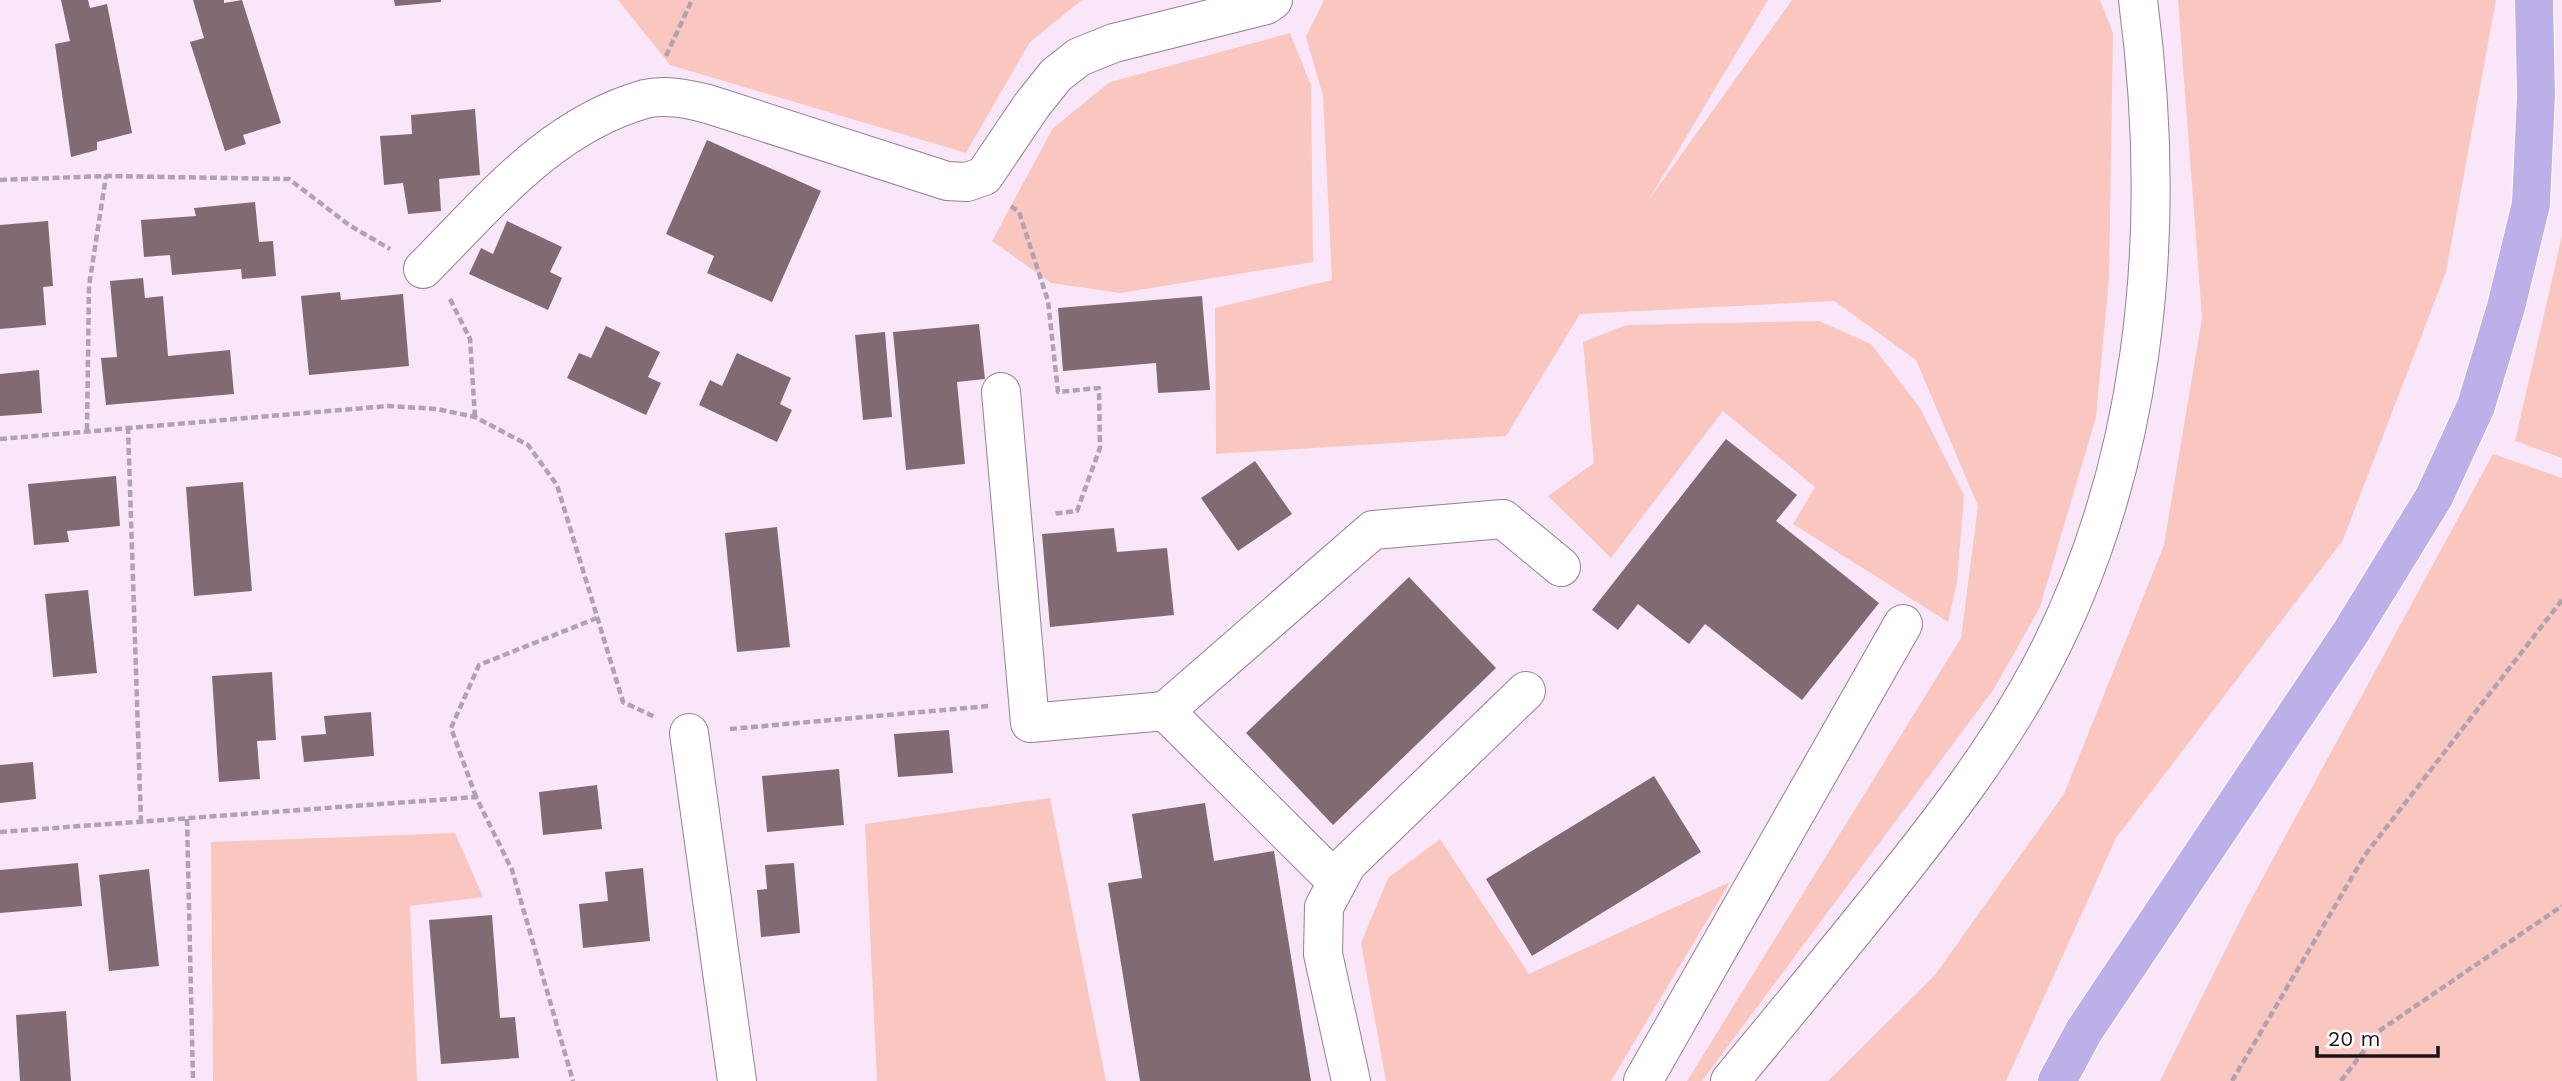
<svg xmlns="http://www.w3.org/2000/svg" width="2562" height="1081" font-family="'Work Sans',sans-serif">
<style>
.green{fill:#f9c7c0}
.building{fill:#816a72}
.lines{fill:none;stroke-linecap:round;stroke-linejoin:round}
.minor-casing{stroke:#928192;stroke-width:40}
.major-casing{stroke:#fff;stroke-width:40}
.path{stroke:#b0a2b0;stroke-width:4.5;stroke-dasharray:7 3.5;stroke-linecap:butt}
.minor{stroke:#fff;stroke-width:38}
.major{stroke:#bdafe8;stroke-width:38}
</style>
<rect width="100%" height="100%" fill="#f9e7f9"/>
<!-- green -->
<g class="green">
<polygon points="618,0 1082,0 1030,42 966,153 670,65"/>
<polygon points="1324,0 1768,0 1648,201 1792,0 2100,0 2113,33 2109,279 2096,417 2040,607 1994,689 1702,1081 1687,1081 1961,638 1978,506 1916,360 1834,301 1580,314 1506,436 1216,454 1215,308 1332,280 1323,96 1306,37"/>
<polygon points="2178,0 2496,0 2446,272 2343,540 2116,838 2006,1081 1828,1081 1935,975 2064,794 2164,545 2202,318"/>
<polygon points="1290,33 1311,85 1313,262 1120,293 1051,283 992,241 1053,128 1110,82"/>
<polygon points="2562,236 2562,458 2515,441"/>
<polygon points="1819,321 1871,344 1920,408 1964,495 1957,583 1948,622 1793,524 1815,487 1723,411 1611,558 1548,496 1594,463 1583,342 1626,325"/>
<polygon points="2493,454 2562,478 2562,1081 2160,1081 2248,905"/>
<polygon points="1050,798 1106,1081 877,1081 865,824"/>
<polygon points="455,833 483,897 410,906 417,1081 213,1081 211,842"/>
<polygon points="1440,839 1529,974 1730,882 1611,1081 1386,1081 1361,943 1388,878"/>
</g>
<!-- building -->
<g class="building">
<polygon points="61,0 88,0 90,8 107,4 132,133 97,142 97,150 71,157 55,44 70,41"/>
<polygon points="193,0 224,0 224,3 242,0 281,123 243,135 246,144 225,151 190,42 204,38"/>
<polygon points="394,0 441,0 441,2 395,6"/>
<polygon points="475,109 480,175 439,179 441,211 408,214 403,183 384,185 380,136 412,134 411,115"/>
<polygon points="707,140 821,191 772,302 707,273 714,256 666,234"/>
<polygon points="255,202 259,242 273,241 276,276 242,279 241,269 172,275 170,255 144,257 141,220 196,216 194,208"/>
<polygon points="48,221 53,286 43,287 46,325 0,329 0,225"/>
<polygon points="507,221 562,247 550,272 562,278 548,310 469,274 481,248 493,254"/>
<polygon points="143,278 145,298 163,296 168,356 230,350 234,394 106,405 101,358 117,357 110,281"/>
<polygon points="340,292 341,300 403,294 409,366 309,375 301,296"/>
<polygon points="1202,296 1210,390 1158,393 1156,363 1063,371 1058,308"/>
<polygon points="979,324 985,379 957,382 965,464 906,470 893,332"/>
<polygon points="606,326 660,352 648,377 661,383 646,415 567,378 579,353 591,358"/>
<polygon points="885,332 892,417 863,420 855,335"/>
<polygon points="737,353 791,378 780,404 792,410 777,442 699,405 710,380 722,386"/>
<polygon points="39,370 42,413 0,416 0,374"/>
<polygon points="1726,439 1797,495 1776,521 1879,603 1802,700 1705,624 1689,644 1638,604 1618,630 1592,610"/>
<polygon points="1255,461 1292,514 1238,551 1201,498"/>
<polygon points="116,476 120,526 67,531 69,542 34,545 28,484"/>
<polygon points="243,482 252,591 194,596 186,487"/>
<polygon points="777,527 790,647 737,652 725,533"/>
<polygon points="1114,528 1117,552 1167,548 1174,615 1050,627 1042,534"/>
<polygon points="1409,577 1496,668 1333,825 1246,733"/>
<polygon points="88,590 97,673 53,677 45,594"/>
<polygon points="272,672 276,740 257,741 260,779 219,782 212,676"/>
<polygon points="371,712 374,756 304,762 301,736 326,734 324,716"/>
<polygon points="949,730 953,773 898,777 894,734"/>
<polygon points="33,762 36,799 0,803 0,765"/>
<polygon points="839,769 844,825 767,832 762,776"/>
<polygon points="1654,776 1701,852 1532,956 1486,879"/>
<polygon points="597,785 602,829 543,835 539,792"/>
<polygon points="1205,803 1214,861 1274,851 1311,1081 1140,1081 1108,883 1142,878 1132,814"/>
<polygon points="78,863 82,906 0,913 0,870"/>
<polygon points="794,863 800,933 761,937 757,890 767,889 765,865"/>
<polygon points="643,868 650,941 583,948 579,904 608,901 605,872"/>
<polygon points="149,869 159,966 109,971 99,875"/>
<polygon points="492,915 500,1018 515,1017 519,1058 441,1064 429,920"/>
<polygon points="66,1011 71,1081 20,1081 16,1015"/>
</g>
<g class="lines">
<defs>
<g id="minor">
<path d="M 423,269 C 490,202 550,126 645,99 C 665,94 688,99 708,104 L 947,181 L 967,182 L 984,176 L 1032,105 L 1056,75 L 1079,57 L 1114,43 L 1266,5 L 1273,0"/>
<polyline points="1001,392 1030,723 1165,711 1337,882"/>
<polyline points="1165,711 1373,530 1503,519 1561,567"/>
<polyline points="689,733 737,1081"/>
<polyline points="1351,1081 1323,954 1324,907 1347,864 1526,691"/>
<polyline points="1643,1081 1903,624"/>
<path d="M 1730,1081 C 1788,1011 1846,941 1902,870 C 1947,813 1991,755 2027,692 C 2147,483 2169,235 2138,0"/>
</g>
<polyline id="major" points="2057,1081 2084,1031 2351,632 2434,497 2476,406 2506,307 2531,204 2536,96 2534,0"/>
</defs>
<!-- minor casing -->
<use href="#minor" class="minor-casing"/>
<!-- major casing -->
<use href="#major" class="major-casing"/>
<!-- path -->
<g class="path">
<polyline points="666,56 692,0"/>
<polyline points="0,180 106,176 289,179 349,225 390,249"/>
<polyline points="1011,206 1019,212 1048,301 1058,392 1099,388 1100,448 1077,511 1052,514"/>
<polyline points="450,299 470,339 475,417"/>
<polyline points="128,427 141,823"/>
<polyline points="87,430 89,286 106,176"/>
<polyline points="0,439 388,406 437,409 475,417 528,445 557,485 623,702 655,717"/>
<polyline points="730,729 989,706"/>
<polyline points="476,797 451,728 479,665 597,618"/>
<polyline points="187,819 193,1081"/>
<polyline points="0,832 476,797 512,870 573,1081"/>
<polyline points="2232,1081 2365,855 2562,600"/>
<polyline points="2341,1081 2379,1031 2562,906"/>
</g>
<!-- minor -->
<use href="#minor" class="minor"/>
<!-- major -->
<use href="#major" class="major"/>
</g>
<!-- scale -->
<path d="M2317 1046v10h121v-10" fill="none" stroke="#1a141a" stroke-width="3.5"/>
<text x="2328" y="1046" font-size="21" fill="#1a141a" stroke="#ffffff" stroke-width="5" paint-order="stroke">20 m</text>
</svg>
